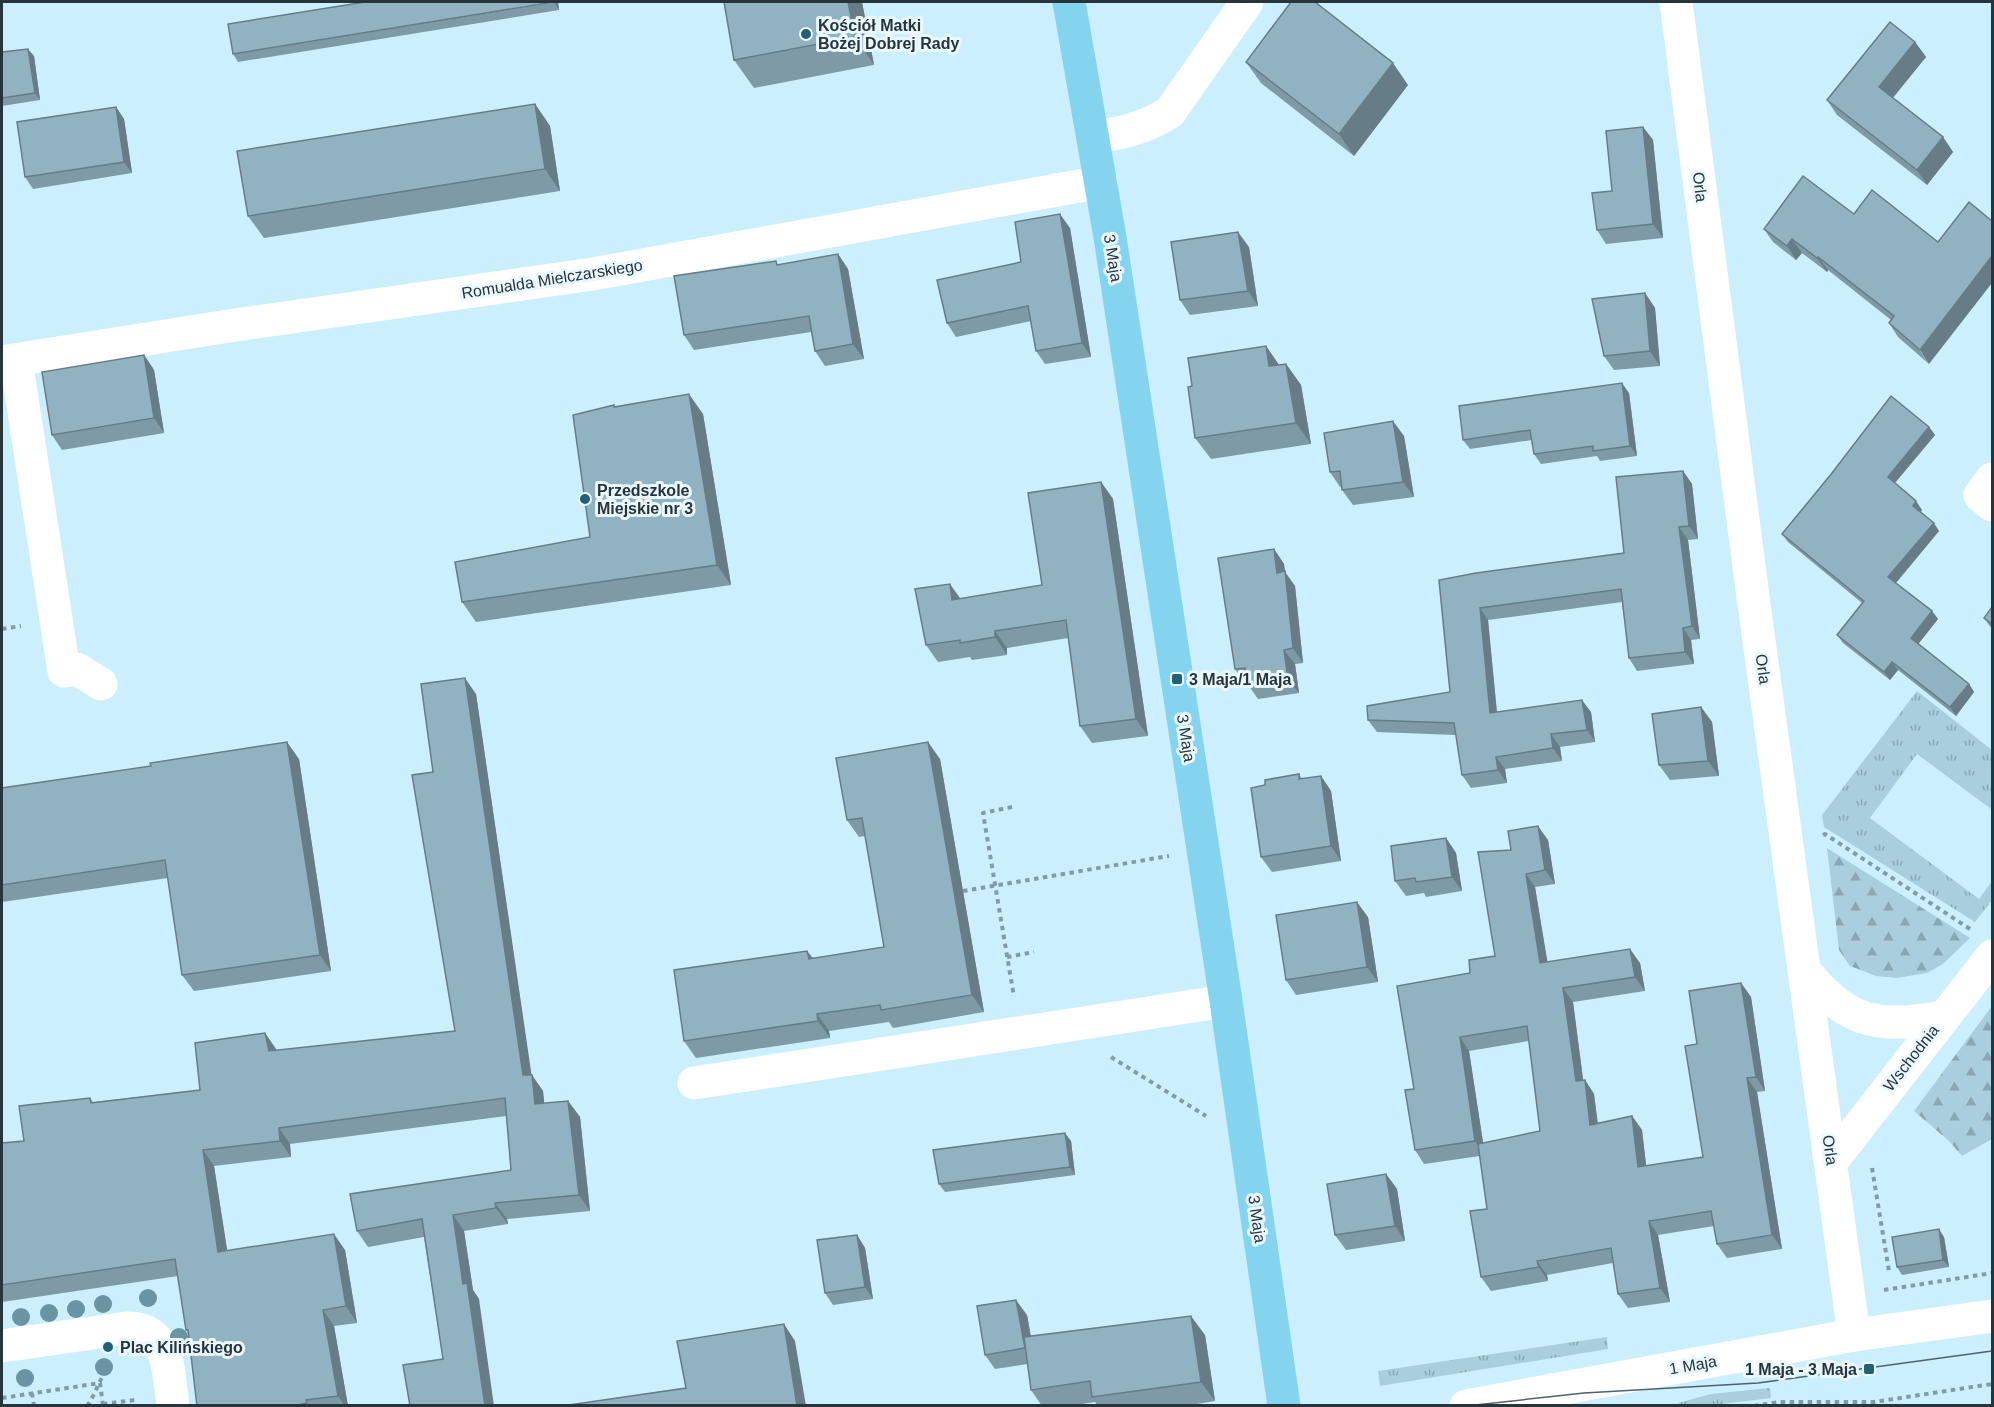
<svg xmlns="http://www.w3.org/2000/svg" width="1994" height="1407" font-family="Helvetica,sans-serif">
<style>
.grass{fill:url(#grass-tufts)}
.forest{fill:url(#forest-firs)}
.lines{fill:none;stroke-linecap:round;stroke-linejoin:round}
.path{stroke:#829ca7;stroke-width:4;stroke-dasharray:4.5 4.5;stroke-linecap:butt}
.minor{stroke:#fff;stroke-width:33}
.major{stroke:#85d4ef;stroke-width:33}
.tram{stroke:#4f626a;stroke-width:1.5}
.tree{fill:#6a93a3}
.wall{fill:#7d9aa6;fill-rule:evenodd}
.shaded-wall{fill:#667d87}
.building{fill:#91b3c1;stroke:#667d87;stroke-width:1.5}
.poi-dot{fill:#226077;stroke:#eaf8fe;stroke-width:2}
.labels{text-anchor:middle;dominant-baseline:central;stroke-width:6;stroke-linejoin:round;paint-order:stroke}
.poi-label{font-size:16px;font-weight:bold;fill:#27353b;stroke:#eaf8fe;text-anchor:start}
.street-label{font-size:16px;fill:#27353b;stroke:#eaf8fe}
</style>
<defs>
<pattern id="grass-tufts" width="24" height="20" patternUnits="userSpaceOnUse" patternTransform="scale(1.5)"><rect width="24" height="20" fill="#a9cedd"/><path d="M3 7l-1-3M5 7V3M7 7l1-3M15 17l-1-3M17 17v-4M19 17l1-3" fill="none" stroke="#8aa8b4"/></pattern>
<pattern id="forest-firs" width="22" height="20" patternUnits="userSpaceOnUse" patternTransform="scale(1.5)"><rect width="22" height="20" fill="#a9cedd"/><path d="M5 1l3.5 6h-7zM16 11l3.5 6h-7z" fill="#8aa8b4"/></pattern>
</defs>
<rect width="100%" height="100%" fill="#cceffe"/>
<!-- grass -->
<g class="grass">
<polygon points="1917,691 1992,750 1992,807 1991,809 1917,754 1870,818 1979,899 1992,881 1992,900 1975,922 1824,827 1822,815"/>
<polygon points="1607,1337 1608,1349 1380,1386 1378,1371"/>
<polygon points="1770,1388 1771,1398 1713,1405 1682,1405 1678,1403 1711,1394"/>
</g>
<!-- forest -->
<g class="forest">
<polygon points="1827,848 1970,938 1943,964 1927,973 1897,978 1876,976 1850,966 1839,950"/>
<polygon points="1992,1006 1992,1139 1962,1156 1949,1141 1914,1111"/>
</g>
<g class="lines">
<!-- path -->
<g class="path">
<polyline points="2,629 21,626"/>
<polyline points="1012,807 983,813 1014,997"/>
<polyline points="1823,835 1825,834 1970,929"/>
<polyline points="963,891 1169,856"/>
<polyline points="1007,957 1034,952"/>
<polyline points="1111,1057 1206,1116"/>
<polyline points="1872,1168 1889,1271"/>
<polyline points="1884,1290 1992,1273"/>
<polyline points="32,1393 34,1406"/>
<polyline points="2,1398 100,1383 103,1406"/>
<polyline points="103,1404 135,1400"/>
<path d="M 87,1406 C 96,1394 99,1378 109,1368"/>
<polyline points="1754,1406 1779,1402 1874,1402 1992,1384"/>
</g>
<!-- minor -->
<g class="minor">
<polyline points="1676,2 1753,597 1854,1335"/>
<path d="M 1094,137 C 1120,134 1148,127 1170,112 L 1247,2"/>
<polyline points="16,360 64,671 77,669 101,684"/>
<polyline points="2,362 235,325 593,274 1101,182"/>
<polyline points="1992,479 1980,495 1992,505"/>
<path d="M 1805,971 C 1846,1023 1879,1029 1943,1017"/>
<polyline points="694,1083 1226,1001"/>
<polyline points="1832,1161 1992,956"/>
<path d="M 2,1346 L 127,1328 C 171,1328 168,1372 173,1406"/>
<polyline points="1466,1406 1854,1335 1992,1316"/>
</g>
<!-- major -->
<polyline class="major" points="1069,2 1110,237 1226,1001 1284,1406"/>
<!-- tram -->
<polyline class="tram" points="1466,1406 1584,1393 1758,1383 1992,1351"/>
</g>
<!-- trees -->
<g class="tree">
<circle cx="148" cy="1298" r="9"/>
<circle cx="103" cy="1304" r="9"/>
<circle cx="76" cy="1309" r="9"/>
<circle cx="49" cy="1313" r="9"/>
<circle cx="21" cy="1317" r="9"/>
<circle cx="179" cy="1337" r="9"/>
<circle cx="104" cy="1367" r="9"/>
<circle cx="25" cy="1378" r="9"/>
</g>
<!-- wall -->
<g class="wall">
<polygon points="558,2 559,10 238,62 233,54"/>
<polygon points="724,2 862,2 874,65 754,88 734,60"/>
<polygon points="1915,42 1926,57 1893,98 1943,137 1953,152 1927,185 1837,115 1827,100"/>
<polygon points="2,52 34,56 40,100 2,106"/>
<polygon points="1246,62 1408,85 1354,156 1261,83"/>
<polygon points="535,104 550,126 560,191 264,238 248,216"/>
<polygon points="116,107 124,119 132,173 33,189 25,177"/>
<polygon points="1643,127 1653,140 1663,238 1606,244 1597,230 1612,191"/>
<polygon points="1803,176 1929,364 1898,337 1889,323 1891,320 1828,270 1827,272 1802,253 1796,260 1773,242 1764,229"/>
<polygon points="1070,228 1091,357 1045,364 1036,351 1031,321 956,337 947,323 1021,262"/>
<polygon points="1249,247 1258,306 1190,315 1180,300"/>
<polygon points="838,254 848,269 864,359 825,366 815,351 811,332 694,350 684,335 779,265"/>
<polygon points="1645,293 1655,308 1660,366 1614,370 1604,356"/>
<polygon points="1266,346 1279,365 1286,364 1301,385 1311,444 1211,459 1195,438"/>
<polygon points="144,355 154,370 164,433 62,450 52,435"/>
<polygon points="1629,393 1637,456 1600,461 1597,456 1541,464 1534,454 1532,440 1470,449 1463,440"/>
<polygon points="614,405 615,407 703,414 731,585 476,622 462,602 590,537"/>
<polygon points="1929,427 1935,435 1895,483 1922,510 1921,512 1939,531 1896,583 1932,611 1938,619 1918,644 1969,684 1974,692 1956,716 1898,670 1890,680 1843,643 1837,635 1862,603 1788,542 1782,534"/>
<polygon points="1404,436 1414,497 1353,505 1342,490 1342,487 1340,487 1330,472"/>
<polygon points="1683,471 1692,484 1698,539 1688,540 1700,639 1691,640 1694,664 1637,671 1629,658 1622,602 1488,620 1497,712 1591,712 1595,742 1560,747 1562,761 1505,769 1507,783 1471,788 1462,775 1456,735 1377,732 1368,720 1450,692 1439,580 1624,553"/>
<polygon points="1101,482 1113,499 1148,736 1092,743 1080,726 1068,638 1007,648 1007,655 972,660 970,657 938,662 926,645 960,599 1042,585"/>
<polygon points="1274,549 1284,564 1285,572 1295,586 1303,663 1295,664 1299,693 1258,699 1247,683 1245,684 1235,669"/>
<polygon points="1992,607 1992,629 1984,618"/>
<polygon points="476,694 531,1075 543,1091 544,1103 568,1101 580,1117 590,1211 507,1219 508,1224 464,1231 473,1290 479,1299 443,1359 424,1237 368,1247 357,1231 511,1170 506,1116 290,1144 291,1157 214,1166 227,1251 345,1250 357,1323 334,1326 348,1406 197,1406 188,1333 186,1330 178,1276 2,1302 2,1143 24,1141 90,1098 93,1102 200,1090 265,1033 277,1051 455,1031 433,772"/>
<polygon points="1701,707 1712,722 1719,776 1670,780 1659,765"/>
<polygon points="299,759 331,971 194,991 182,975 168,878 2,902 2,788"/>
<polygon points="940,759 984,1012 893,1028 889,1022 829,1031 830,1038 696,1058 684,1041 807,951 813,958 884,947 865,836 859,837 847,820"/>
<polygon points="1299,774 1302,779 1321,776 1331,791 1341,861 1272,872 1261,857 1265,785"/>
<polygon points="1446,838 1456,853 1462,891 1426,897 1424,893 1406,896 1395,881"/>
<path d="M 1548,840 L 1555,884 L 1535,887 L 1547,962 L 1640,963 L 1645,991 L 1573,1002 L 1583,1080 L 1585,1080 L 1594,1094 L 1598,1123 L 1632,1116 L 1642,1130 L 1646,1166 L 1703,1157 L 1697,1044 L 1741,983 L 1751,997 L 1765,1091 L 1757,1092 L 1782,1249 L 1727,1258 L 1717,1244 L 1714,1226 L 1658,1235 L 1670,1302 L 1628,1308 L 1618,1294 L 1613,1263 L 1547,1275 L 1548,1281 L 1491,1291 L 1481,1277 L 1487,1209 L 1480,1156 L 1424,1164 L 1415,1150 L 1414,1089 L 1470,973 L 1495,956 L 1511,850 ZM 1529,1041 L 1540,1131 L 1483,1143 L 1469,1051 Z"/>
<polygon points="1368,917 1378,982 1296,995 1286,980"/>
<polygon points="1071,1141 1075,1175 945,1192 939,1184"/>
<polygon points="1386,1174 1397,1189 1405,1241 1346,1250 1335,1235"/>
<polygon points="857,1235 865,1248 873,1299 833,1305 825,1293"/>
<polygon points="1944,1237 1949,1267 1902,1275 1897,1267"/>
<polygon points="1027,1315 1031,1336 1205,1335 1215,1401 1184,1406 1098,1406 1095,1402 1070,1406 1042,1406 1031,1390 1028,1364 995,1369 985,1355"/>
</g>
<!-- shaded-wall -->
<g class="shaded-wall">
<polygon points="554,2 558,2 559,10"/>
<polygon points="848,2 862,2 874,65 855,37"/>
<polygon points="1915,42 1926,57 1889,102 1879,87"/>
<polygon points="28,49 34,56 40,100 35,93"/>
<polygon points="1393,63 1408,85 1354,156 1339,134"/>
<polygon points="535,104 550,126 560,191 545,169"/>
<polygon points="116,107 124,119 132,173 124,162"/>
<polygon points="1643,127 1653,140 1663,238 1653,224"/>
<polygon points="1943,137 1953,152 1927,185 1917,170"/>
<polygon points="1060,214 1070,228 1091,357 1082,343"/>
<polygon points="1238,232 1249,247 1258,306 1248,291"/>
<polygon points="1792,239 1802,253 1796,260 1787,246"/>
<polygon points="838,254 848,269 864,359 853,344"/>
<polygon points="1992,256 1992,283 1929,364 1920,350"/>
<polygon points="1818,257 1828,270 1827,272 1817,258"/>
<polygon points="1645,293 1655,308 1660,366 1650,351"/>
<polygon points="1266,346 1281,368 1269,366"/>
<polygon points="144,355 154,370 164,433 154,418"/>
<polygon points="1286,364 1301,385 1311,444 1296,423"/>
<polygon points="1622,383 1629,393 1637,456 1630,446"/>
<polygon points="689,394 703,414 731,585 717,565"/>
<polygon points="1393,421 1404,436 1414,497 1403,482"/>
<polygon points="1929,427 1935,435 1893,485 1888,477"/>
<polygon points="1683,471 1692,484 1698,539 1689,526"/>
<polygon points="1101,482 1113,499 1148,736 1136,719"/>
<polygon points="1916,501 1922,510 1919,514 1913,506"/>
<polygon points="1934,523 1939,531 1894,585 1888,577"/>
<polygon points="1679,527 1688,540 1700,639 1692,626"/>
<polygon points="1274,549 1284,564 1285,572 1295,586 1303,663 1293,648 1277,573"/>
<polygon points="950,584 962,601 952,600"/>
<polygon points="1480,608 1488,620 1498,725 1490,713"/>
<polygon points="1932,611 1938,619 1916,647 1911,638"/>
<polygon points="1683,628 1691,640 1694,664 1685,652"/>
<polygon points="995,631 1007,648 1007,655 995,637"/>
<polygon points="1284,650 1295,664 1299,693 1288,679"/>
<polygon points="1892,662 1898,670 1890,680 1884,672"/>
<polygon points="465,678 476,694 532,1078 532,1075 543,1091 546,1120 535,1104 523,1075"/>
<polygon points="1969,684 1974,692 1956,716 1950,707"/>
<polygon points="1582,700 1591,712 1595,742 1587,730"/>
<polygon points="1701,707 1712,722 1719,776 1708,761"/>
<polygon points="1551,734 1560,747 1562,761 1553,748"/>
<polygon points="287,742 299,759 331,971 320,955"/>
<polygon points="928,742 940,759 984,1012 972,995"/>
<polygon points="1496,757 1505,769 1507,783 1498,770"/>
<polygon points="1321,776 1331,791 1341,861 1331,846"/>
<polygon points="1538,826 1548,840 1555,884 1545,870"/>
<polygon points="1446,838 1456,853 1462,891 1452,877"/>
<polygon points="1526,874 1535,887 1550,977 1540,963"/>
<polygon points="1357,902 1368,917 1378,982 1367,967"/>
<polygon points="1630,949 1640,963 1645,991 1635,977"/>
<polygon points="807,951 819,968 809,959"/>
<polygon points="1741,983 1751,997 1765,1091 1756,1077"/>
<polygon points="1563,988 1573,1002 1585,1094 1576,1081"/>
<polygon points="817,1014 829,1031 830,1038 818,1021"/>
<polygon points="265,1033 276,1049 280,1067 269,1051"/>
<polygon points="1460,1037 1469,1051 1485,1155 1475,1141"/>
<polygon points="1747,1078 1757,1092 1782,1249 1772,1235"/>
<polygon points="1585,1080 1594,1094 1599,1138 1590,1125"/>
<polygon points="568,1101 580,1117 590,1211 579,1195"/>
<polygon points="1632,1116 1642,1130 1648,1181 1638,1167"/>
<polygon points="279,1128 290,1144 291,1157 280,1141"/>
<polygon points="1065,1133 1071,1141 1075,1175 1070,1167"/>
<polygon points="203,1150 214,1166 230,1268 218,1252"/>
<polygon points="1386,1174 1397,1189 1405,1241 1395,1226"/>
<polygon points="495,1203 507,1219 508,1224 496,1208"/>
<polygon points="453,1215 464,1231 473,1290 479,1299 494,1406 485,1406 463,1284"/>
<polygon points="1649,1221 1658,1235 1670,1302 1660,1288"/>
<polygon points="1939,1229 1944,1237 1949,1267 1943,1260"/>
<polygon points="334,1234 345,1250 357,1323 346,1306"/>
<polygon points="857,1235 865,1248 873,1299 865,1287"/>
<polygon points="1537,1261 1547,1275 1548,1281 1539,1267"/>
<polygon points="1016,1300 1027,1315 1035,1363 1025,1348"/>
<polygon points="323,1310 334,1326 348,1406 345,1406 338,1396"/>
<polygon points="1191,1316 1205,1335 1215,1401 1201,1382"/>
<polygon points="784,1324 795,1341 806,1406 797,1406"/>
</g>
<!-- building -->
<g class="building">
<polygon points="365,2 554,2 233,54 228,24"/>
<polygon points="724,2 848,2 855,37 734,60"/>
<polygon points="1291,2 1315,2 1393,63 1339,134 1246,62"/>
<polygon points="1890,22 1915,42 1879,87 1943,137 1917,170 1827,100"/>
<polygon points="28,49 35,93 2,98 2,52"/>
<polygon points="535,104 545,169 248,216 237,151"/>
<polygon points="116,107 124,162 25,177 17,122"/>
<polygon points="1643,127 1653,224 1597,230 1592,193 1612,191 1606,131"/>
<polygon points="1803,176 1854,214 1872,190 1938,242 1969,202 1992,221 1992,256 1920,350 1889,323 1894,316 1818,257 1817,258 1792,239 1787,246 1764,229"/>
<polygon points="1060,214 1082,343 1036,351 1028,306 947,323 937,280 1021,262 1015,222"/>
<polygon points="1238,232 1248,291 1180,300 1171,242"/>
<polygon points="838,254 853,344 815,351 809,316 684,335 674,276 776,261 777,265"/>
<polygon points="1645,293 1650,351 1604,356 1592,299"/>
<polygon points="1266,346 1269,366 1286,364 1296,423 1195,438 1188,387 1192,386 1188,358"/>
<polygon points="144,355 154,418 52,435 42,372"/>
<polygon points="1622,383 1630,446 1593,451 1593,446 1534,454 1530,430 1463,440 1459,406"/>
<polygon points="689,394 717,565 462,602 455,562 590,537 573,415 614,405 614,407"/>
<polygon points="1891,396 1929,427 1888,477 1916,501 1913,506 1934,523 1888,577 1932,611 1911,638 1969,684 1950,707 1892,662 1884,672 1837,635 1864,601 1782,534 1832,473"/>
<polygon points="1393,421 1403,482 1342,490 1340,471 1330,472 1324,433"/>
<polygon points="1683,471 1689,526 1679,527 1692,626 1683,628 1685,652 1629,658 1621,589 1480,608 1490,713 1582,700 1587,730 1551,734 1553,748 1496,757 1498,770 1462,775 1454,723 1368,720 1367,706 1450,692 1439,580 1476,573 1624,553 1616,477"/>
<polygon points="1101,482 1136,719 1080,726 1066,620 995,631 995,637 960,643 960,640 926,645 915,589 950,584 952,600 1042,585 1028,493"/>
<polygon points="1274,549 1277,573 1285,571 1293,648 1284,650 1288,679 1248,684 1245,668 1235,669 1218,558"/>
<polygon points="1992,607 1992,624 1984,618"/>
<polygon points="465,678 523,1075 532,1075 535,1104 568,1101 579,1195 495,1203 496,1208 453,1215 463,1284 467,1283 485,1406 410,1406 403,1365 443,1359 422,1219 357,1231 350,1194 511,1170 505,1098 279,1128 280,1141 203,1150 218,1252 334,1234 346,1306 323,1310 338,1396 306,1400 307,1403 294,1406 197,1406 188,1330 186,1330 175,1259 2,1285 2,1143 24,1141 19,1106 90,1098 91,1103 200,1090 195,1043 265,1033 269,1051 455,1031 412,775 433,772 421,684"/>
<polygon points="1701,707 1708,761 1659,765 1652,714"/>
<polygon points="287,742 320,955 182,975 165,860 2,885 2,788 151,766 150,763"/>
<polygon points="928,742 972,995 881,1010 880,1005 817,1014 818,1021 684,1041 674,970 807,951 809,959 884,947 862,818 847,820 836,758"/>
<polygon points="1299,774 1299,779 1321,776 1331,846 1261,857 1251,788 1265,785 1265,780"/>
<polygon points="1538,826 1545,870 1526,874 1540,963 1630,949 1635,977 1563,988 1576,1081 1585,1080 1590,1125 1632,1116 1638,1167 1703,1157 1685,1046 1697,1044 1689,991 1741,983 1756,1077 1747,1078 1772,1235 1717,1244 1711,1211 1649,1221 1660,1288 1618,1294 1611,1248 1537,1261 1539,1267 1481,1277 1470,1211 1487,1209 1478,1144 1540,1131 1527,1026 1460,1037 1475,1141 1415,1150 1405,1090 1414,1089 1397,986 1470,973 1469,960 1495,956 1478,852 1511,850 1508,831"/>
<polygon points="1446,838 1452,877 1416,882 1415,878 1395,881 1391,846"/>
<polygon points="1357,902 1367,967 1286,980 1276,915"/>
<polygon points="1065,1133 1070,1167 939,1184 933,1150"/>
<polygon points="1386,1174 1395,1226 1335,1235 1327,1184"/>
<polygon points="1939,1229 1943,1260 1897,1267 1892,1237"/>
<polygon points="857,1235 865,1287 825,1293 817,1240"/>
<polygon points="1016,1300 1025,1348 985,1355 977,1306"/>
<polygon points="1191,1316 1201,1382 1092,1397 1090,1381 1031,1390 1024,1337"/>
<polygon points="784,1324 797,1406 562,1406 686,1388 677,1341"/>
</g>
<!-- markers -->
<g class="poi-dot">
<circle cx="806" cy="34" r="6"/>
<circle cx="585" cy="499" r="6"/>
<rect x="1171" y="673" width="12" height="12" rx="3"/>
<circle cx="108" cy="1347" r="6"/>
<rect x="1863" y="1363" width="12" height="12" rx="3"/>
</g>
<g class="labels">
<!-- poi labels -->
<g class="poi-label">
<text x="818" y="25">Kościół Matki<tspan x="818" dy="18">Bożej Dobrej Rady</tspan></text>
<text x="597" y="490">Przedszkole<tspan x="597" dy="18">Miejskie nr 3</tspan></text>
<text x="1189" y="679">3 Maja/1 Maja</text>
<text x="120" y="1347">Plac Kilińskiego</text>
<text x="1857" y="1369" text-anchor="end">1 Maja - 3 Maja</text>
</g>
<!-- street labels -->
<g class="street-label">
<text transform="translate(1700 187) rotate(83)">Orla</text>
<text transform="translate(1113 258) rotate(81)">3 Maja</text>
<text transform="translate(552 279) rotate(-9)">Romualda Mielczarskiego</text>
<text transform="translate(1763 669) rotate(82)">Orla</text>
<text transform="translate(1186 738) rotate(81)">3 Maja</text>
<text transform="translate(1911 1058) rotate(-52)">Wschodnia</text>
<text transform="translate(1830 1150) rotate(82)">Orla</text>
<text transform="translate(1257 1219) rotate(82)">3 Maja</text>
<text transform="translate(1693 1365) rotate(-10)">1 Maja</text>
</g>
</g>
<!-- border -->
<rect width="1994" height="1407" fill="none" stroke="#27353b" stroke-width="6"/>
</svg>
